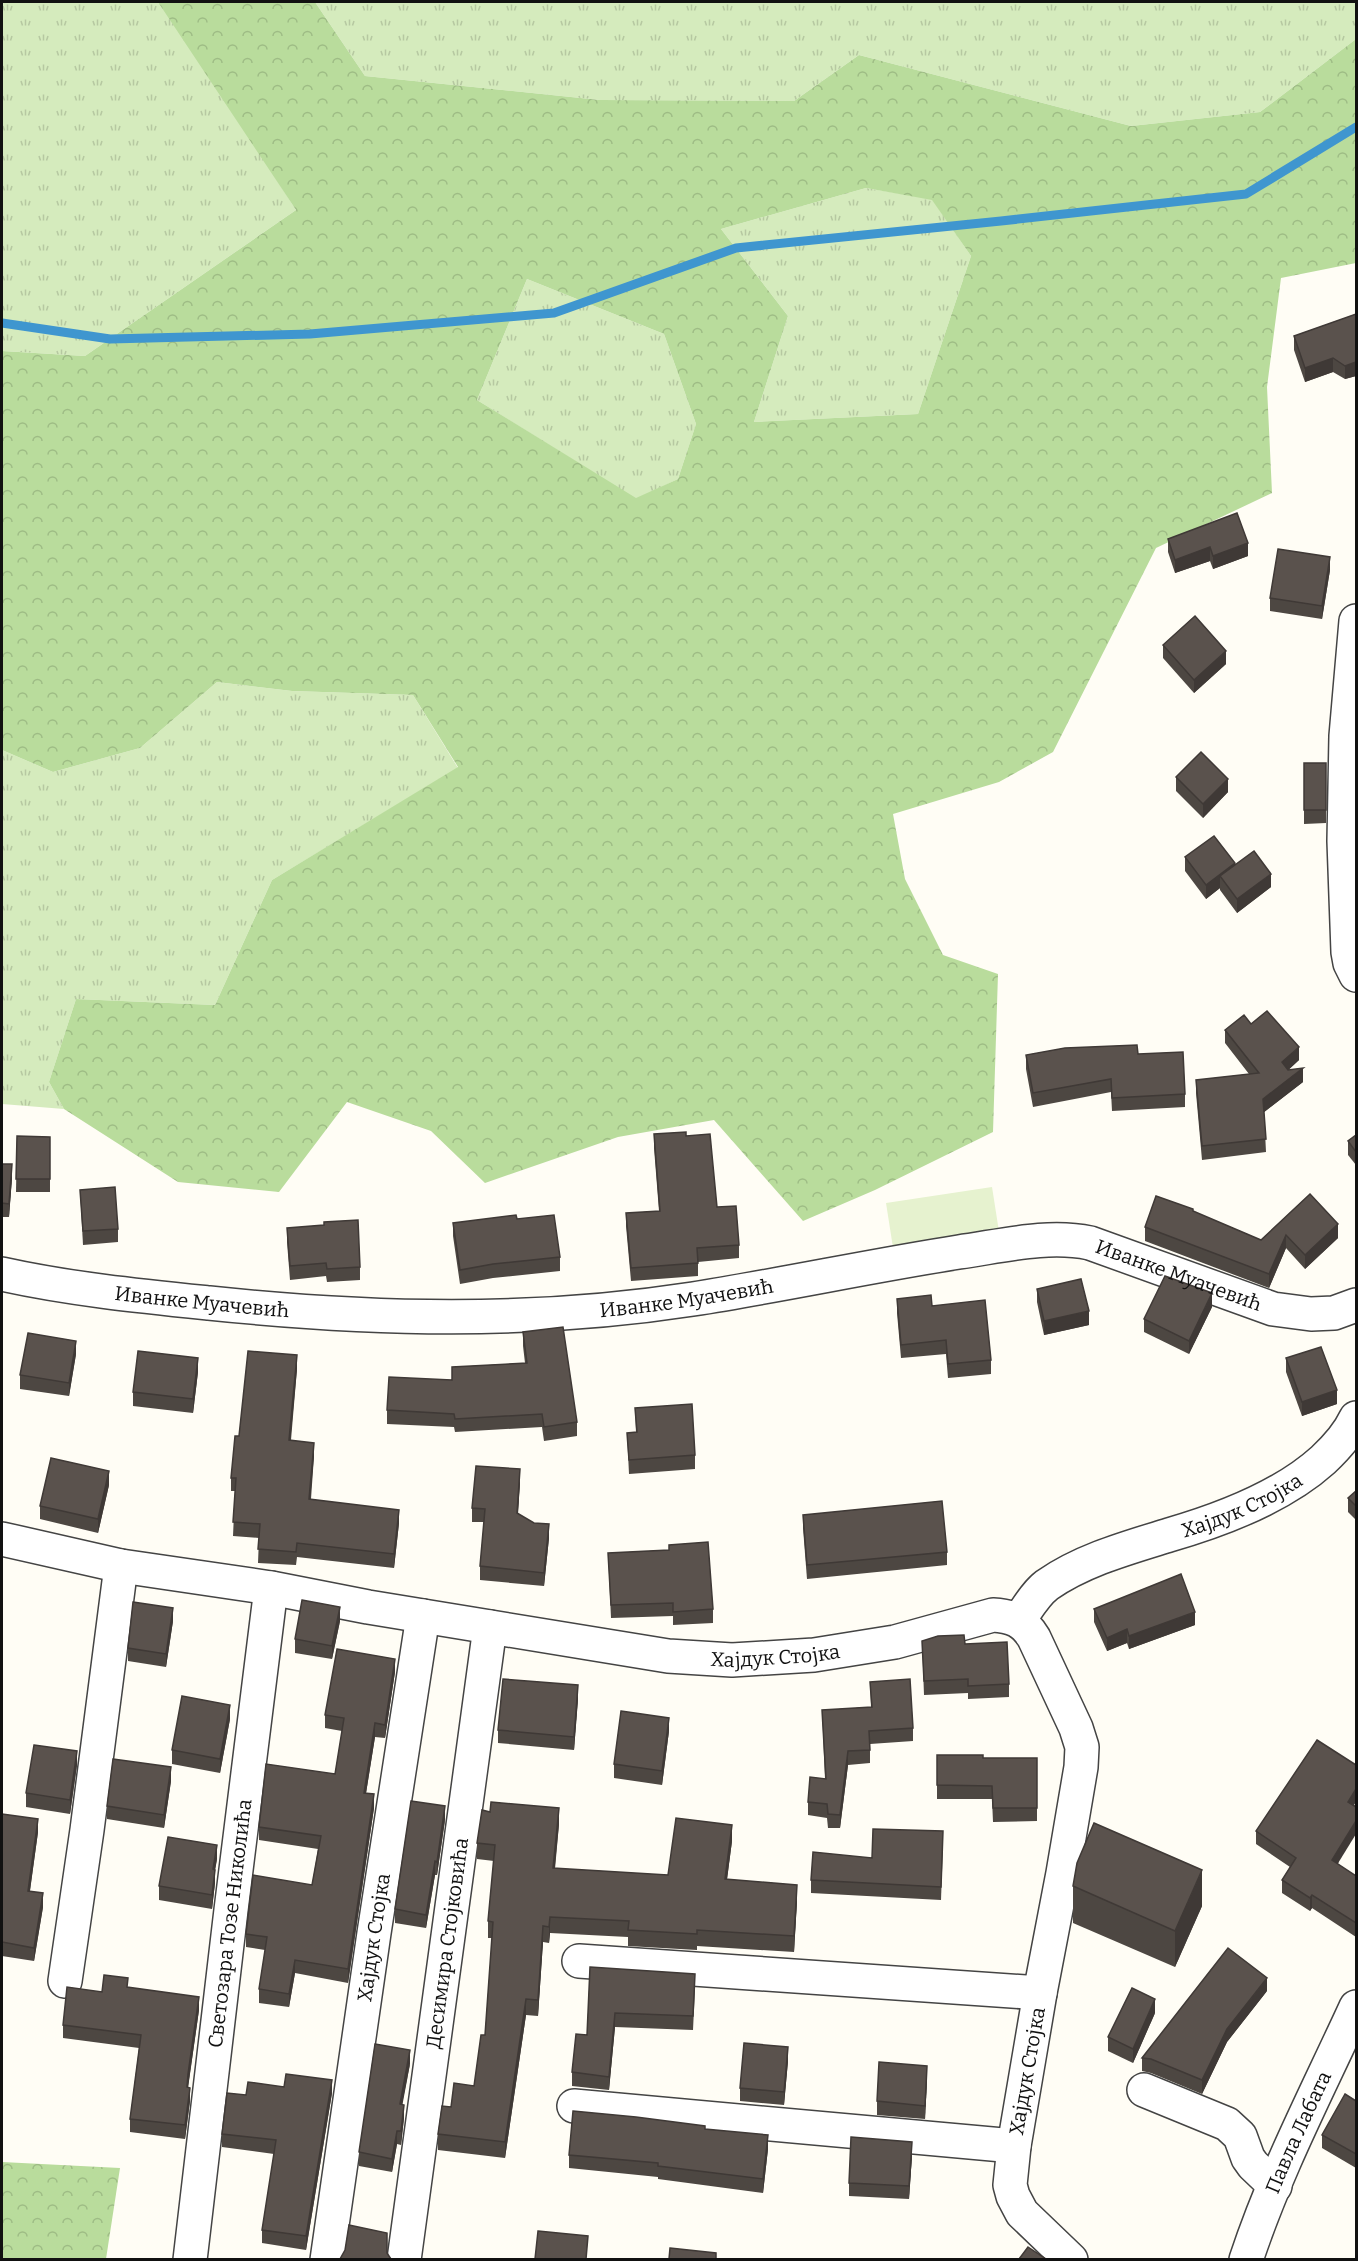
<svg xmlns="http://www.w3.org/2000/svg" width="1358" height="2261" font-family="Bitter,serif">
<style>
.grass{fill:url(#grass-tufts)}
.forest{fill:url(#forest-crowns);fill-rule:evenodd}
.pitch{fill:#e6f2cf}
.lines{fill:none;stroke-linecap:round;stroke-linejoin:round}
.stream{stroke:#3f96cf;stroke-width:9}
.minor-casing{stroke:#444;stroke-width:36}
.minor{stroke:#fff;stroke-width:33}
.wall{fill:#4d4742}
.shaded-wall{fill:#3f3936}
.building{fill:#5a524d;stroke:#3f3936;stroke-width:1.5}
.labels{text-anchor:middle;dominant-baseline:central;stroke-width:6;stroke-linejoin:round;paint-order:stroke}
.street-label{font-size:20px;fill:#111;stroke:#fff}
</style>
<defs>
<pattern id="grass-tufts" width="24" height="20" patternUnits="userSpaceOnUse" patternTransform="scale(1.5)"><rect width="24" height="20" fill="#d5ebbd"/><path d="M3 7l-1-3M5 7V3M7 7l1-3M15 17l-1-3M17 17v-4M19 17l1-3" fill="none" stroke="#b6c8a1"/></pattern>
<pattern id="forest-crowns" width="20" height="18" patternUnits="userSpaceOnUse" patternTransform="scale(1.5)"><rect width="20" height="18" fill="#b9dc9c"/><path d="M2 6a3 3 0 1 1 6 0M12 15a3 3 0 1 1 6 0" fill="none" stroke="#9ebc85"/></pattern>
</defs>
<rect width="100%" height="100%" fill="#fffdf5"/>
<!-- grass -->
<g class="grass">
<polygon points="2,2 163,2 296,210 85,356 2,351"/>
<polygon points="315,2 1356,2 1356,39 1260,112 1131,126 859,55 794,101 600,100 365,76"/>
<polygon points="866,188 932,199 971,256 918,414 754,422 788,316 721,229"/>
<polygon points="527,279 664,334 696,424 678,479 636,499 477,400"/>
<polygon points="217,682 292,691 413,695 458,768 272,880 215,1005 76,999 49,1082 64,1109 2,1104 2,750 53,772 140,748"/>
</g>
<!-- forest -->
<g class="forest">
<path d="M 158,2 L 315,2 L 365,76 L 600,100 L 794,101 L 859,55 L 1131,126 L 1260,112 L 1356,39 L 1356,263 L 1281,278 L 1267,387 L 1272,493 L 1156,548 L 1053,752 L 999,782 L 893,814 L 905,879 L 943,955 L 998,974 L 993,1132 L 875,1190 L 803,1221 L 714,1120 L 618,1137 L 485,1183 L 431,1131 L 347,1102 L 279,1192 L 178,1182 L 64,1109 L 49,1082 L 76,999 L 215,1005 L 272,880 L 458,767 L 413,695 L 292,691 L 217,682 L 140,748 L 53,772 L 2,750 L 2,351 L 85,356 L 296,210 ZM 866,188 L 932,200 L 971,256 L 918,414 L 754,422 L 788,316 L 721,229 ZM 527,279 L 664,334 L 696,424 L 678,479 L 636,498 L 477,400 Z"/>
<polygon points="2,2162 120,2168 106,2259 2,2259"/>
</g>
<!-- pitch -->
<polygon class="pitch" points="992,1187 1000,1238 894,1254 886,1203"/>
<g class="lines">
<!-- stream -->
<polyline class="stream" points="2,323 110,339 310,334 554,313 736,248 1001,221 1246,194 1356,127"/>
<defs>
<g id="minor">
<polyline points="1356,621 1346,736 1344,841 1348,952 1350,963 1356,975"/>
<path id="s1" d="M 2,1274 C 70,1289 140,1296 209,1303 C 372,1320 531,1324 693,1299 C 782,1285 870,1266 959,1252 C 1002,1246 1048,1234 1090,1243 L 1273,1309 L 1311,1314 L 1334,1313 L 1356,1305"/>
<path id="s2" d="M 2,1539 L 121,1566 L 271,1588 L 368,1607 L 668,1656 L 732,1660 L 814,1655 L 895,1642 L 993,1615 C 1012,1616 1024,1621 1034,1638 L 1076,1728 L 1082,1747 L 1081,1767 L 1063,1873 L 1040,1993 L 1014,2146 L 1010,2185 L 1013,2196 L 1022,2213 L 1071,2260"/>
<path id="s3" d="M 1019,1620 C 1027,1609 1035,1594 1047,1585 C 1083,1560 1127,1548 1169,1535 C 1221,1520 1282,1497 1323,1460 C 1337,1447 1348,1435 1356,1418"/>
<polyline points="579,1961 1040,1993"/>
<polyline points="65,1981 87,1830 121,1566"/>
<polyline points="1144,2090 1227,2124 1240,2136 1248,2158 1253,2165 1275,2186"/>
<polyline points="574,2106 1014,2146"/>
<path id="s4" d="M 190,2260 L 231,1910 L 271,1588"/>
<path id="s5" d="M 327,2260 L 374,1933 L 423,1616"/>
<path id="s6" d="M 404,2260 L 490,1627"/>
<path id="s7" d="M 1246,2260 C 1275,2172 1318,2090 1356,2007"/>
</g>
</defs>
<!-- minor casing -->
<use href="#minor" class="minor-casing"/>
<!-- minor -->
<use href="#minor" class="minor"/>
</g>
<!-- wall -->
<g class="wall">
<polygon points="1356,314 1356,376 1345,379 1333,372 1305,382 1294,350 1294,336"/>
<polygon points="1168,539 1248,556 1213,569 1210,561 1175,573 1168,552"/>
<polygon points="1330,570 1322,619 1270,611 1270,598"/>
<polygon points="1163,645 1226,664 1194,693 1163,658"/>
<polygon points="1304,763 1326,763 1326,823 1304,824"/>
<polygon points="1176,777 1228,792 1203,818 1176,791"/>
<polygon points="1185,857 1235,865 1271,887 1237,913 1220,890 1220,888 1206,899 1185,871"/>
<polygon points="1251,1024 1299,1060 1288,1070 1303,1082 1264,1112 1266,1152 1202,1160 1196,1093 1196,1080 1249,1074 1225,1043 1225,1030"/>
<polygon points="1138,1054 1185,1094 1185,1107 1112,1111 1111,1092 1033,1107 1026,1069 1026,1055"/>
<polygon points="654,1134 686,1136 717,1207 739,1245 739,1258 698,1262 698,1276 631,1281 626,1226 626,1213 659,1211 654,1148"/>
<polygon points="1356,1135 1356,1165 1348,1155 1348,1141"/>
<polygon points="17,1136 50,1137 50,1192 16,1192"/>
<polygon points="2,1164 12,1178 9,1217 2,1217"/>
<polygon points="80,1190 118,1229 118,1242 83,1245"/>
<polygon points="1310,1194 1338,1238 1305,1269 1286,1248 1269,1288 1145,1241 1145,1227 1193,1212 1261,1240"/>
<polygon points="517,1219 560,1257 560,1271 493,1278 460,1284 453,1236 453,1223"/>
<polygon points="287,1228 360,1267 360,1280 327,1282 326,1276 290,1280 287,1242"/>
<polygon points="1037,1289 1089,1325 1044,1335 1037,1302"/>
<polygon points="897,1299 932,1306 991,1360 991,1374 948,1378 946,1354 901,1358 897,1313"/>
<polygon points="1212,1307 1189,1354 1144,1332 1144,1319"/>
<polygon points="523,1332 577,1422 577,1436 544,1441 542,1427 455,1432 454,1427 387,1424 387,1410 452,1380 452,1367 525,1363 523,1346"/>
<polygon points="76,1354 69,1396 20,1389 20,1375"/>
<polygon points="1286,1358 1337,1404 1302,1416 1286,1372"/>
<polygon points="297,1369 291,1440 314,1456 311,1499 399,1523 394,1568 297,1557 296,1565 258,1563 259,1538 233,1536 235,1491 231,1491 231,1478 239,1436"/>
<polygon points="198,1372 193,1413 133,1406 133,1392"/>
<polygon points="635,1408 695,1455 695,1469 629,1474 627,1433 636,1433"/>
<polygon points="520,1482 518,1514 549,1538 544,1586 480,1580 480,1566 484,1522 472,1522 472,1508"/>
<polygon points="109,1485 98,1533 40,1519 40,1506"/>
<polygon points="1356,1491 1356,1520 1348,1512 1348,1498"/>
<polygon points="803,1515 947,1552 947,1565 807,1579 803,1528"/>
<polygon points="669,1550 713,1609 713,1623 673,1625 673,1616 611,1618 608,1553"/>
<polygon points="1094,1609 1195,1625 1129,1649 1127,1643 1107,1651 1094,1622"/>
<polygon points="173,1621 166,1667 128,1661 128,1648"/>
<polygon points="340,1621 332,1659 295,1653 295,1639"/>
<polygon points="922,1641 965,1644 1009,1684 1009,1697 968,1699 968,1693 924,1695"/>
<polygon points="395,1672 385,1738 375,1737 366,1793 374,1808 348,1983 295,1973 289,2007 259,2003 259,1989 265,1950 246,1947 246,1934 312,1885 318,1849 259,1840 259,1827 335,1774 342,1731 325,1728 325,1715"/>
<polygon points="870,1682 913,1728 913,1741 870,1744 870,1763 848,1765 840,1828 828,1828 827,1818 808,1815 808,1802 825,1779 822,1710 871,1707"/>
<polygon points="578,1699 574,1750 498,1743 498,1730"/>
<polygon points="230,1719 220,1773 172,1764 172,1750"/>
<polygon points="669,1731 662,1785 614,1778 614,1764"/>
<polygon points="937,1755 983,1758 1037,1758 1037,1821 993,1822 992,1799 937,1799"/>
<polygon points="77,1765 70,1814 26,1807 26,1793"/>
<polygon points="171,1781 164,1828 107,1819 107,1806"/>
<polygon points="1355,1805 1338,1864 1356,1876 1356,1937 1312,1908 1310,1911 1282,1893 1282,1880 1290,1867 1256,1844 1256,1831"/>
<polygon points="2,1814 38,1832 30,1891 43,1907 34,1961 2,1956"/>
<polygon points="445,1820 437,1875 435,1875 426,1928 395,1923 395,1909"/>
<polygon points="559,1824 555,1869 668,1875 732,1841 727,1879 797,1901 794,1952 697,1946 697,1950 628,1946 628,1937 550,1933 549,1943 543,1942 538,2016 526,2015 505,2158 438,2150 438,2134 451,2107 474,2086 485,2035 492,1938 488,1938 488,1921 494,1861 477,1859 477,1843"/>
<polygon points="943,1845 941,1900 811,1893 811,1880 872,1858"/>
<polygon points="217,1859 215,1869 215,1883 212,1909 159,1900 159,1886"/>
<polygon points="1073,1886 1202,1906 1175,1967 1073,1923"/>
<polygon points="590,1967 695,1988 693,2030 615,2027 609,2090 572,2086 572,2072 587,2035"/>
<polygon points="128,1987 199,2010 188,2087 190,2101 185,2139 130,2132 130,2119 139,2048 63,2038 63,2025 102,1992"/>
<polygon points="1267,1991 1227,2042 1202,2094 1151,2073 1142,2071 1142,2058"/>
<polygon points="1155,2013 1133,2063 1108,2051 1108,2037"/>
<polygon points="788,2061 784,2105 740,2101 740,2088"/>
<polygon points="410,2064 402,2104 404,2118 401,2145 397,2144 392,2172 359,2166 359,2152"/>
<polygon points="927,2079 925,2119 877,2115 877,2101"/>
<polygon points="284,2087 332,2093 306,2250 262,2243 262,2230 274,2154 222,2147 222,2134 246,2095"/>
<polygon points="1356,2101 1356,2168 1322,2148 1322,2135"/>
<polygon points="705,2129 768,2149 763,2193 658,2179 658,2177 569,2168 569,2155"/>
<polygon points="912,2156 909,2199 849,2196 849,2183"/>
</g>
<!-- shaded-wall -->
<g class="shaded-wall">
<polygon points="1333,358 1333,372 1305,382 1305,368"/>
<polygon points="1356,362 1356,376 1345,379 1345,366"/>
<polygon points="1248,543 1248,556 1213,569 1213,556"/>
<polygon points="1210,547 1210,561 1175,573 1175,560"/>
<polygon points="1330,557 1330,570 1322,619 1322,606"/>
<polygon points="1226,651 1226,664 1194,693 1194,680"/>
<polygon points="1228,779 1228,792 1203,818 1203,804"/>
<polygon points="1235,863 1235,877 1220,876 1220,888 1206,899 1206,885"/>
<polygon points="1271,874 1271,887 1237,913 1237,899"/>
<polygon points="1299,1047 1299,1060 1282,1076 1282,1062"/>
<polygon points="1303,1068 1303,1082 1263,1113 1263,1099"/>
<polygon points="12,1164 12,1178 9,1217 9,1204"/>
<polygon points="1338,1224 1338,1238 1305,1269 1305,1255"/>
<polygon points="1286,1235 1286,1248 1269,1288 1269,1274"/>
<polygon points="1212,1293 1212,1307 1189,1354 1189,1341"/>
<polygon points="1089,1311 1089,1325 1044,1335 1044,1321"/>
<polygon points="76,1341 76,1354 69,1396 69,1383"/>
<polygon points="297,1355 297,1369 289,1454 289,1440"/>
<polygon points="198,1358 198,1372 193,1413 193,1399"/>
<polygon points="1337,1390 1337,1404 1302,1416 1302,1402"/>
<polygon points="314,1443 314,1456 309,1512 309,1499"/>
<polygon points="520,1469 520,1482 517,1527 517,1513"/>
<polygon points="109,1471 109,1485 98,1533 98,1519"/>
<polygon points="399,1510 399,1523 394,1568 394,1554"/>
<polygon points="549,1524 549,1538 544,1586 544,1573"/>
<polygon points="340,1607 340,1621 332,1659 332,1646"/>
<polygon points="173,1608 173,1621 166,1667 166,1654"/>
<polygon points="1195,1612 1195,1625 1129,1649 1129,1636"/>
<polygon points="1127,1629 1127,1643 1107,1651 1107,1638"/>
<polygon points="395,1659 395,1672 385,1738 385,1725"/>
<polygon points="578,1685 578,1699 574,1750 574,1737"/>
<polygon points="230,1705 230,1719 220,1773 220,1759"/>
<polygon points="669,1718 669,1731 662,1785 662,1771"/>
<polygon points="375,1723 375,1737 364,1806 364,1793"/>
<polygon points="77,1751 77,1765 70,1814 70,1800"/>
<polygon points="848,1751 848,1765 840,1828 840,1815"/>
<polygon points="171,1767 171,1781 164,1828 164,1815"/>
<polygon points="1356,1789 1356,1802 1348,1815 1348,1802"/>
<polygon points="374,1794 374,1808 348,1983 348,1969"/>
<polygon points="445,1806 445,1820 437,1875 437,1862"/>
<polygon points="559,1808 559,1824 553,1885 553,1868"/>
<polygon points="38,1819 38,1832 28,1904 28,1891"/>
<polygon points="1356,1821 1356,1834 1332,1873 1332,1860"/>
<polygon points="732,1825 732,1841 725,1895 725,1879"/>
<polygon points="217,1845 217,1859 213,1883 213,1869"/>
<polygon points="435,1861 435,1875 426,1928 426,1915"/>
<polygon points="215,1870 215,1883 212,1909 212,1895"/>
<polygon points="1202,1870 1202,1906 1175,1967 1175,1931"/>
<polygon points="797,1885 797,1901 794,1952 794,1936"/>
<polygon points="43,1893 43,1907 34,1961 34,1948"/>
<polygon points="1312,1895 1312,1908 1310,1911 1310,1898"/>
<polygon points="550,1917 550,1933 549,1943 549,1927"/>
<polygon points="543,1926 543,1942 538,2016 538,2000"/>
<polygon points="295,1960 295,1973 289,2007 289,1994"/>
<polygon points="1267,1978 1267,1991 1227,2042 1202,2094 1202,2080 1227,2029"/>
<polygon points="199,1997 199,2010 188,2088 187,2087 188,2074"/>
<polygon points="526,1999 526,2015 505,2158 505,2142"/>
<polygon points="1155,1999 1155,2013 1133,2063 1133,2049"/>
<polygon points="615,2013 615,2027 609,2090 609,2077"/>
<polygon points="788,2047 788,2061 784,2105 784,2092"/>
<polygon points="410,2050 410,2064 400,2118 400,2104"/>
<polygon points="927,2066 927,2079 925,2119 925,2106"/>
<polygon points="332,2080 332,2093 306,2250 306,2236"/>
<polygon points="190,2088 190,2101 185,2139 185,2125"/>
<polygon points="404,2105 404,2118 401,2145 401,2131"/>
<polygon points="397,2131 397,2144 392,2172 392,2159"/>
<polygon points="768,2135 768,2149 763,2193 763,2179"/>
<polygon points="912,2142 912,2156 909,2199 909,2186"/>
</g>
<!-- building -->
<g class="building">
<polygon points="1356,314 1356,362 1345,366 1333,358 1305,368 1294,336"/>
<polygon points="1237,513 1248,543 1213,556 1210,547 1175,560 1168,539"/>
<polygon points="1278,549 1330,557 1322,606 1270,598"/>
<polygon points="1195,616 1226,651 1194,680 1163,645"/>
<polygon points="1201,752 1228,779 1203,804 1176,777"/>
<rect x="1304" y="763" width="22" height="47"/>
<polygon points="1214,836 1235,863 1206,885 1185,857"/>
<polygon points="1254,851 1271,874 1237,899 1220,876"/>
<polygon points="1267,1011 1299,1047 1282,1062 1288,1070 1303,1068 1263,1099 1266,1139 1202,1146 1196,1080 1259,1073 1225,1030 1244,1015 1251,1024"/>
<polygon points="1137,1045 1138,1054 1183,1052 1185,1094 1112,1098 1111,1079 1033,1093 1026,1055 1065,1048"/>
<polygon points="686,1132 686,1136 710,1134 717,1207 736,1206 739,1245 697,1248 698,1263 631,1268 626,1213 660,1211 654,1134"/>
<polygon points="1356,1135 1356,1152 1348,1141"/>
<polygon points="17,1136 50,1137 50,1179 16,1179"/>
<polygon points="2,1164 12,1164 9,1204 2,1203"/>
<polygon points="115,1187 118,1229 83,1231 80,1190"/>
<polygon points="1310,1194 1338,1224 1305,1255 1286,1235 1269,1274 1145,1227 1156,1196 1193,1209 1193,1211 1261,1240"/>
<polygon points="516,1215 517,1219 554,1215 560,1257 493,1264 460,1270 453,1223"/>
<polygon points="358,1220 360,1267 327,1269 326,1263 290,1266 287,1228 324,1225 324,1222"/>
<polygon points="1165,1276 1212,1293 1189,1341 1144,1319"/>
<polygon points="1081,1279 1089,1311 1044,1321 1037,1289"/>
<polygon points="931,1295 932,1306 985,1300 991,1360 948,1364 946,1340 901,1345 897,1299"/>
<polygon points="563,1327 577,1422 544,1427 542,1414 455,1419 454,1414 387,1410 389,1377 452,1380 452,1367 527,1363 523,1332"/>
<polygon points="28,1333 76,1341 69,1383 20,1375"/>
<polygon points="1321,1347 1337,1390 1302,1402 1286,1358"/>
<polygon points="138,1351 198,1358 193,1399 133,1392"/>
<polygon points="248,1351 297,1355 289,1440 314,1443 309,1499 399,1510 394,1554 297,1543 296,1552 258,1549 260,1524 233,1522 236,1478 231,1478 235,1436 239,1436"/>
<polygon points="692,1404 695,1455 629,1460 627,1433 637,1432 635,1408"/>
<polygon points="51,1458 109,1471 98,1519 40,1506"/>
<polygon points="476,1466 520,1469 517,1513 534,1523 549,1524 544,1573 480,1566 485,1509 472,1508"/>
<polygon points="1356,1491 1356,1506 1348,1498"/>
<polygon points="942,1501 947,1552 807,1565 803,1515"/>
<polygon points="708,1542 713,1609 673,1612 673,1603 611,1605 608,1553 669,1550 669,1545"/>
<polygon points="1181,1574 1195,1612 1129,1636 1127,1629 1107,1638 1094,1609"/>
<polygon points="302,1600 340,1607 332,1646 295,1639"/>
<polygon points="133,1602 173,1608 166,1654 128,1648"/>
<polygon points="964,1635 965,1644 1007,1642 1009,1684 968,1686 968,1679 924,1681 922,1641 938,1636"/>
<polygon points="337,1649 395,1659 385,1725 375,1723 364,1793 374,1794 348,1969 295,1960 289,1994 259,1989 267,1937 246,1934 253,1875 312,1885 321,1836 259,1827 266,1764 335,1774 344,1718 325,1715"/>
<polygon points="503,1679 578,1685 574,1737 498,1730"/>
<polygon points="910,1679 913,1728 869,1731 870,1750 848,1751 840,1815 828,1814 827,1804 808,1802 810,1777 826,1779 822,1710 872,1707 870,1682"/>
<polygon points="182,1696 230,1705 220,1759 172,1750"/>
<polygon points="621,1711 669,1718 662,1771 614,1764"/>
<polygon points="1317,1740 1356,1765 1356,1789 1348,1802 1356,1807 1356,1821 1332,1860 1356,1876 1356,1923 1312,1895 1310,1898 1282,1880 1296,1858 1256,1831"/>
<polygon points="34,1745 77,1751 70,1800 26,1793"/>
<polygon points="937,1755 983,1755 983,1758 1037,1758 1037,1808 993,1808 992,1786 937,1785"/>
<polygon points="113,1759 171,1767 164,1815 107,1806"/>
<polygon points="411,1801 445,1806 437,1862 435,1861 426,1915 395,1909"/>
<polygon points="491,1802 559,1808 553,1868 668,1875 676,1818 732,1825 725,1879 797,1885 794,1936 697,1930 697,1934 628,1930 629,1921 550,1917 549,1927 543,1926 538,2000 526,1999 505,2142 438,2134 442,2106 451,2107 454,2083 474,2086 481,2035 485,2035 493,1922 488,1921 495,1845 477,1843 482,1810 490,1812"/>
<polygon points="2,1814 38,1819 28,1891 43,1893 34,1948 2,1942"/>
<polygon points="1094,1823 1202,1870 1175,1931 1073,1886 1077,1863"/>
<polygon points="873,1829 943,1831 941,1887 811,1880 813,1852 872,1858"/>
<polygon points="168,1837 217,1845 213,1869 215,1870 212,1895 159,1886"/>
<polygon points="1228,1948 1267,1978 1227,2029 1202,2080 1151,2059 1142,2058"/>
<polygon points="590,1967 695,1974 693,2016 615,2013 609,2077 572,2072 576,2034 587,2035"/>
<polygon points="104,1975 128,1978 127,1987 199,1997 188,2074 187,2087 190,2088 185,2125 130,2119 141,2035 63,2025 67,1987 102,1992"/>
<polygon points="1132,1988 1155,1999 1133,2049 1108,2037"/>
<polygon points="744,2043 788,2047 784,2092 740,2088"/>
<polygon points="375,2044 410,2050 400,2104 404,2105 401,2131 397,2131 392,2159 359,2152"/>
<polygon points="879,2062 927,2066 925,2106 877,2101"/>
<polygon points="286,2074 332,2080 306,2236 262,2230 276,2140 222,2134 227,2093 246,2095 248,2082 284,2087"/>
<polygon points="1345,2094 1356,2101 1356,2154 1322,2135"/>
<polygon points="573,2111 636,2117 705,2126 705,2129 768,2135 763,2179 658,2166 658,2163 569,2155"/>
<polygon points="851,2137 912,2142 909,2186 849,2183"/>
<polygon points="349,2225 387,2233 387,2253 391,2259 340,2259 345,2250"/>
<polygon points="538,2231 588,2236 586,2259 535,2259"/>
<polygon points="1028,2247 1046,2259 1019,2259"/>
<polygon points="670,2248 716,2253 716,2259 669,2259"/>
</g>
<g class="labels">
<!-- street labels -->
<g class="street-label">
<text stroke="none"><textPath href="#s1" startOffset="1191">Иванке Муачевић</textPath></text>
<text stroke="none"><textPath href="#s1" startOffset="688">Иванке Муачевић</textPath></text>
<text stroke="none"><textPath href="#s1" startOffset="202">Иванке Муачевић</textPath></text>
<text stroke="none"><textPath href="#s3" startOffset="256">Хајдук Стојка</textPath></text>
<text stroke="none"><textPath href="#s2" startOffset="784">Хајдук Стојка</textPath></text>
<text stroke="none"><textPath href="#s4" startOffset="339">Светозара Тозе Николића</textPath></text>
<text stroke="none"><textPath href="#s5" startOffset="326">Хајдук Стојка</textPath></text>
<text stroke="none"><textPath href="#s6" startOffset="320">Десимира Стојковића</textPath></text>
<text transform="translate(1027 2071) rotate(-80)">Хајдук Стојка</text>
<text stroke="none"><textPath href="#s7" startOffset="138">Павла Лабата</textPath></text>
</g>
</g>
<!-- border -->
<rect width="1358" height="2261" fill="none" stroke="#111111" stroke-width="6"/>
</svg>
